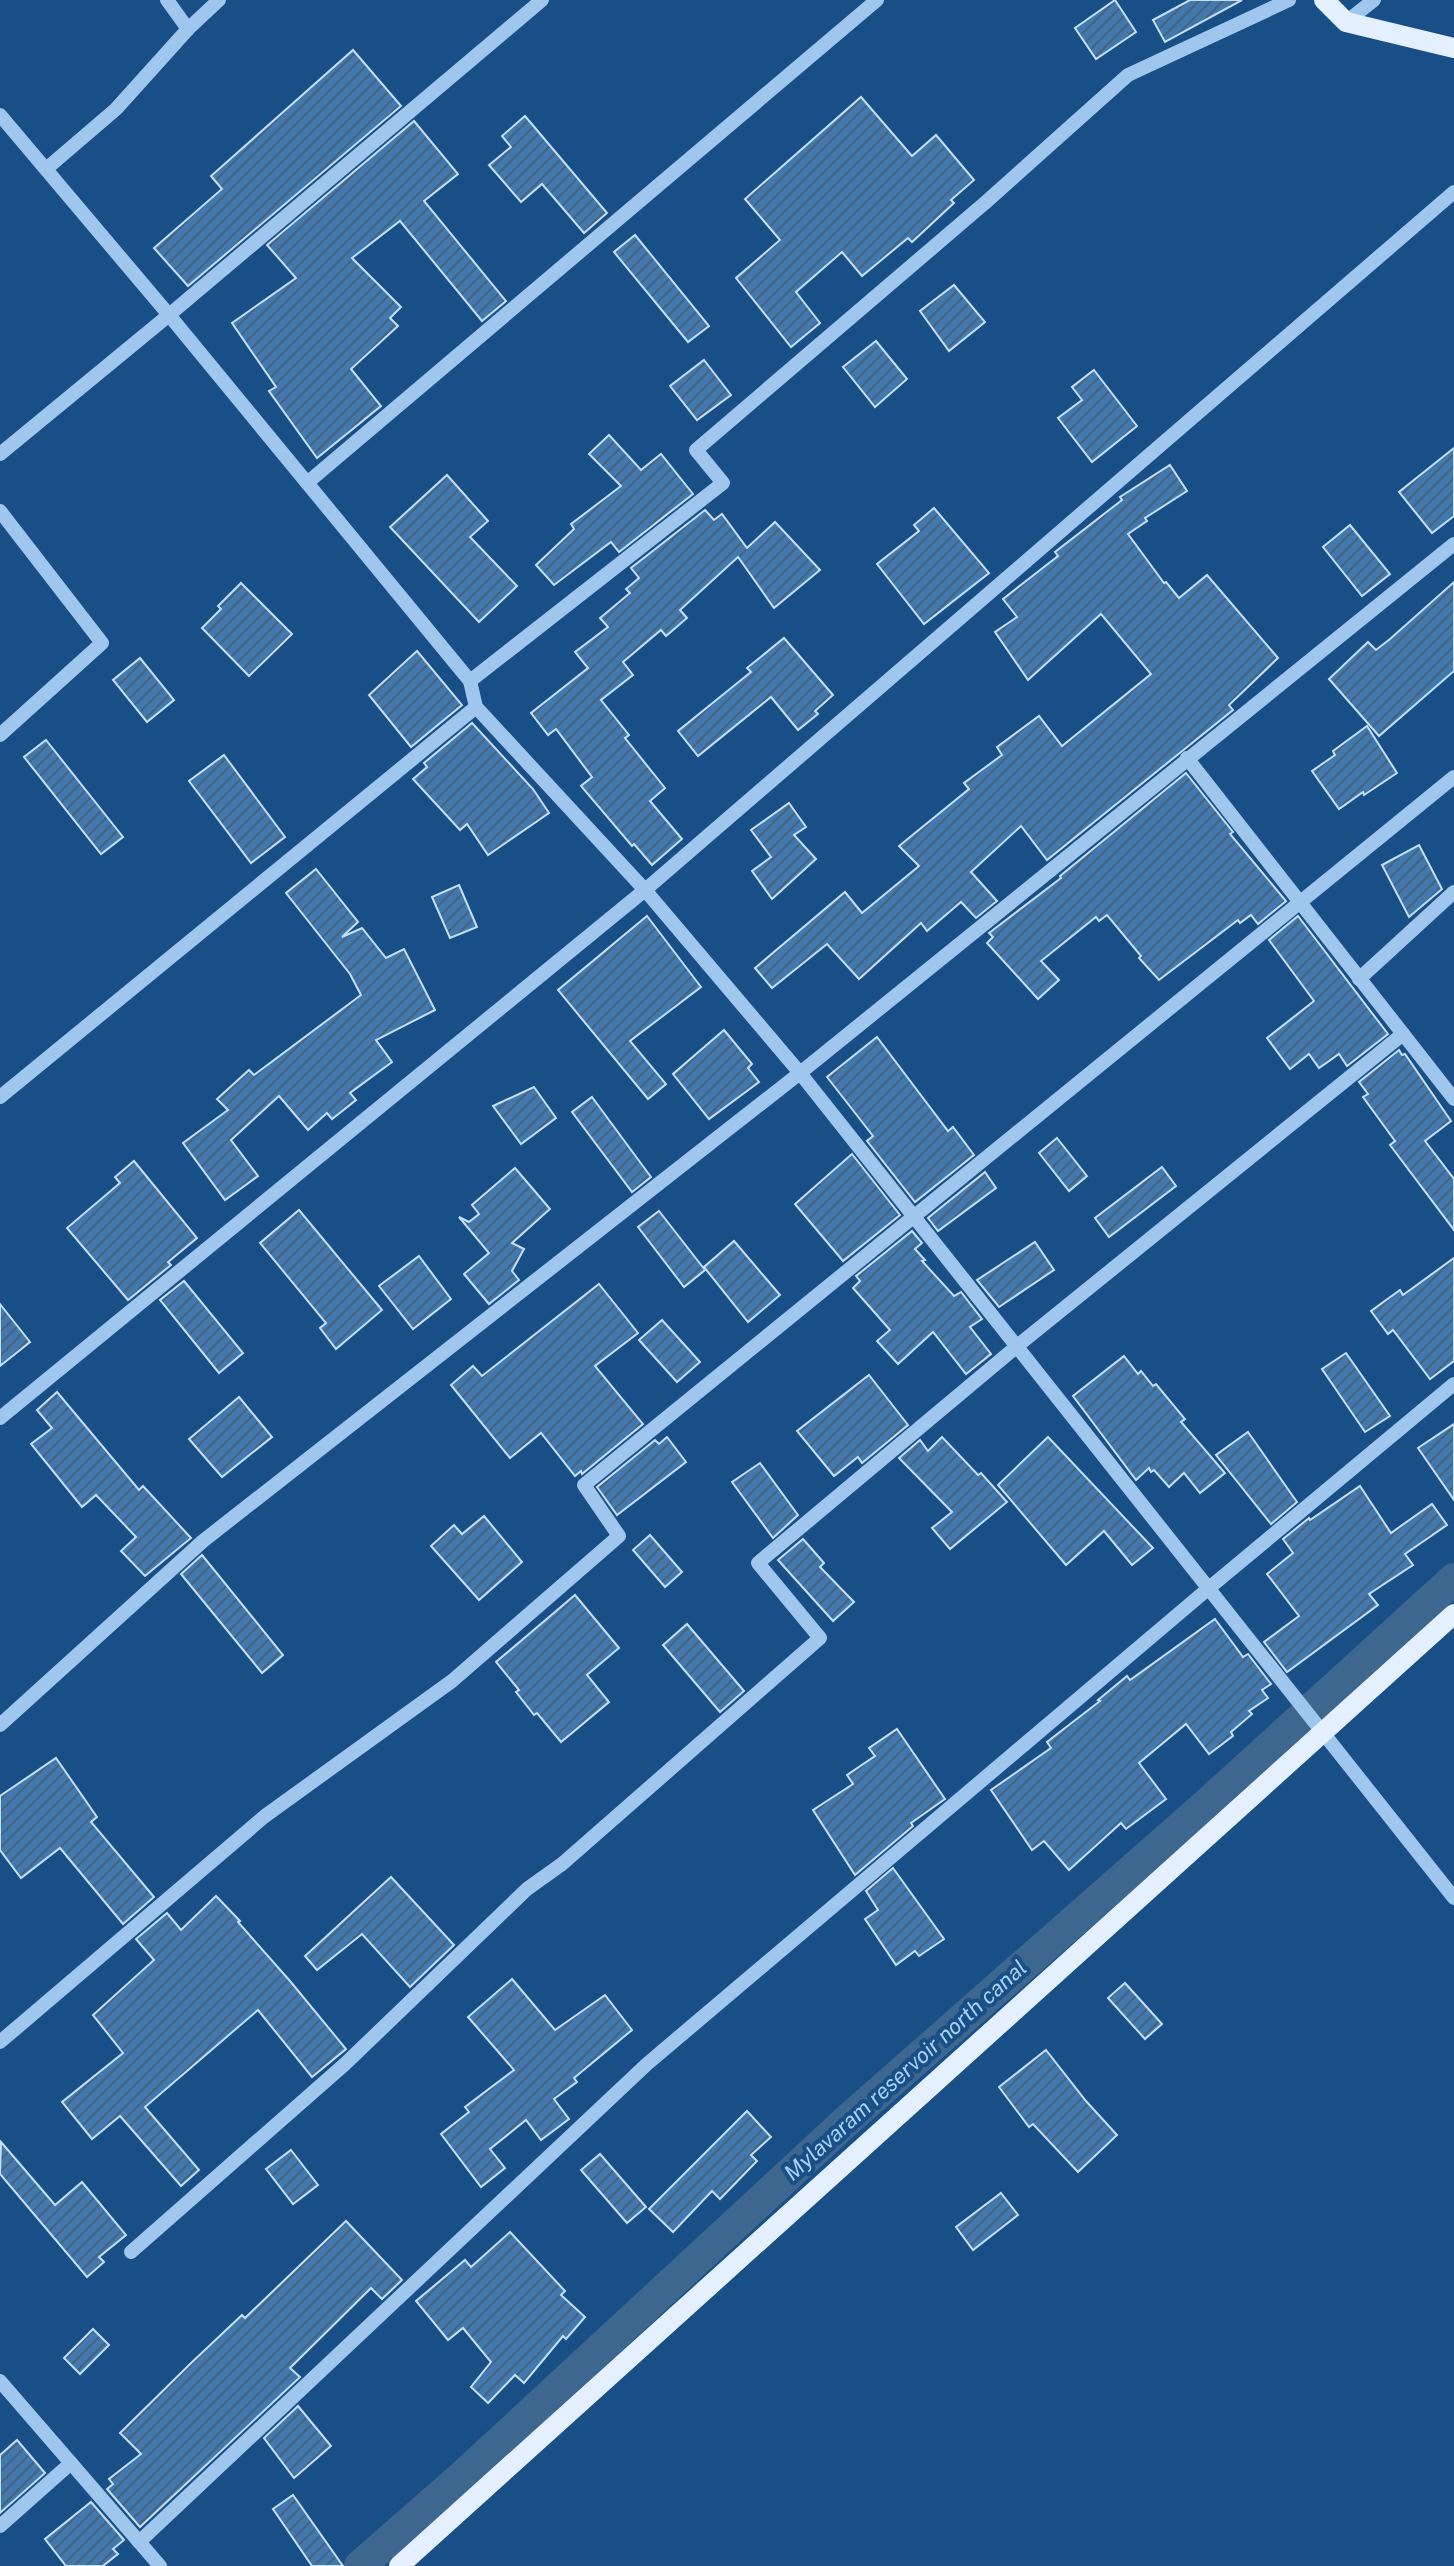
<svg xmlns="http://www.w3.org/2000/svg" width="1454" height="2566" font-family="'Public Sans',sans-serif">
<style>
.lines{fill:none;stroke-linecap:round;stroke-linejoin:round}
.canal{stroke:#3e678f;stroke-width:32}
.building{fill:url(#building-hatch);stroke:#c4e0f9;stroke-width:2}
.minor{stroke:#9fc7ed;stroke-width:14}
.major{stroke:#e4f0ff;stroke-width:20}
.labels{text-anchor:middle;dominant-baseline:central;stroke-width:8;stroke-linejoin:round;paint-order:stroke}
.water-label{font-size:22px;font-style:italic;fill:#aad1f4;stroke:#184f86}
</style>
<defs>
<pattern id="building-hatch" width="6" height="6" patternUnits="userSpaceOnUse" patternTransform="scale(2)"><rect width="6" height="6" fill="#4179af"/><path d="M-1 1l2-2M0 6l6-6M5 7l2-2" fill="none" stroke="#46627e"/></pattern>
</defs>
<rect width="100%" height="100%" fill="#184f86"/>
<g class="lines">
<!-- canal -->
<polyline class="canal" points="360,2566 464,2475 851,2117 1207,1804 1454,1579"/>
</g>
<!-- building -->
<g class="building">
<polygon points="1115,0 1136,32 1096,59 1075,28"/>
<polygon points="1190,0 1242,0 1165,42 1153,20"/>
<polygon points="353,50 401,106 188,286 154,248 222,189 211,176"/>
<polygon points="861,97 912,156 936,135 974,180 951,200 954,203 912,242 908,238 862,276 842,252 796,292 820,323 791,347 736,278 780,240 745,199"/>
<polygon points="525,116 607,213 584,233 542,184 521,202 489,165 511,147 502,136"/>
<polygon points="414,121 458,174 424,201 506,301 482,321 400,221 352,258 401,307 390,318 398,326 351,369 381,406 317,458 269,391 276,387 232,323 296,278 267,245"/>
<polygon points="635,235 709,326 688,342 614,252"/>
<polygon points="954,285 985,322 949,351 920,311"/>
<polygon points="876,341 907,379 875,407 843,367"/>
<polygon points="704,360 731,395 697,420 670,386"/>
<polygon points="1094,370 1137,426 1092,462 1058,418 1082,400 1072,387"/>
<polygon points="609,435 641,470 661,454 693,494 619,552 611,542 554,585 536,565 574,529 571,524 621,486 589,454"/>
<polygon points="1454,448 1454,516 1432,533 1399,492"/>
<polygon points="1170,465 1187,491 1145,518 1147,521 1128,534 1164,583 1166,582 1179,598 1207,575 1278,658 1229,705 1233,710 1047,860 1021,826 971,872 997,901 976,918 961,902 927,931 921,923 859,979 827,944 772,988 755,968 845,892 862,913 919,866 899,846 969,789 964,783 1002,755 997,747 1039,716 1062,746 1151,674 1101,614 1028,680 995,632 1017,617 1003,599 1058,556 1055,552 1122,500 1120,497"/>
<polygon points="447,475 488,521 470,537 517,586 479,622 390,527"/>
<polygon points="934,508 989,573 924,624 877,564 919,531 914,525"/>
<polygon points="705,510 714,520 722,514 747,548 775,522 820,570 774,608 738,557 680,610 687,618 666,636 661,630 623,662 633,675 601,700 629,735 625,738 665,788 650,801 682,839 652,865 634,844 632,846 581,786 592,777 556,729 548,735 531,713 588,668 575,652 608,627 600,618 630,593 626,589 639,578 631,568"/>
<polygon points="1350,525 1390,574 1362,596 1323,547"/>
<polygon points="1454,582 1454,671 1379,736 1329,679 1368,642 1376,650 1390,639"/>
<polygon points="241,583 292,634 249,676 202,628 221,609 218,606"/>
<polygon points="784,638 833,695 815,711 818,714 798,730 771,697 698,756 678,731 751,672 747,668"/>
<polygon points="417,651 462,705 411,747 369,695"/>
<polygon points="140,658 174,700 147,722 113,680"/>
<polygon points="472,723 533,789 549,813 488,855 467,824 460,830 413,779 427,767 424,763"/>
<polygon points="1367,726 1397,773 1364,795 1363,792 1339,809 1312,771 1335,755 1333,751"/>
<polygon points="46,740 123,837 101,854 24,757"/>
<polygon points="224,755 285,837 251,863 189,781"/>
<polygon points="1186,773 1233,832 1230,834 1286,901 1258,924 1251,915 1240,923 1238,920 1159,980 1139,958 1141,956 1107,915 1099,921 1096,917 1041,961 1059,980 1038,999 987,943 993,937 989,933 1061,878 1060,876"/>
<polygon points="789,803 806,827 794,835 816,859 772,899 752,871 771,857 751,830"/>
<polygon points="1419,845 1442,889 1409,917 1382,865"/>
<polygon points="316,869 358,922 342,937 362,928 386,958 404,949 435,1010 376,1040 392,1062 350,1093 356,1100 332,1119 327,1113 308,1130 279,1096 231,1140 258,1176 225,1200 183,1143 228,1110 217,1099 249,1070 254,1075 361,995 350,974 286,893"/>
<polygon points="459,885 477,927 450,938 432,897"/>
<polygon points="647,916 701,987 630,1041 666,1084 648,1099 558,990"/>
<polygon points="1298,916 1388,1034 1347,1066 1339,1054 1319,1068 1309,1054 1290,1069 1267,1038 1314,1001 1269,940"/>
<polygon points="724,1030 752,1064 748,1068 759,1082 709,1119 673,1074"/>
<polygon points="877,1037 948,1131 953,1127 974,1155 915,1202 867,1141 873,1136 827,1077"/>
<polygon points="1399,1050 1402,1055 1405,1054 1451,1121 1425,1141 1454,1179 1454,1230 1390,1145 1395,1141 1363,1097 1368,1094 1359,1082"/>
<polygon points="534,1087 556,1118 521,1144 493,1106"/>
<polygon points="592,1097 651,1177 632,1192 572,1112"/>
<polygon points="1057,1138 1087,1176 1069,1191 1039,1153"/>
<polygon points="852,1154 900,1215 843,1261 795,1204"/>
<polygon points="134,1161 197,1238 168,1262 171,1265 128,1300 67,1228 120,1183 115,1177"/>
<polygon points="1162,1167 1176,1186 1109,1237 1095,1218"/>
<polygon points="515,1168 550,1209 512,1243 524,1249 512,1271 519,1280 489,1304 464,1274 489,1253 459,1217 469,1222 479,1214 472,1205"/>
<polygon points="985,1172 996,1188 938,1231 928,1218"/>
<polygon points="299,1210 382,1310 336,1349 320,1328 326,1323 260,1243"/>
<polygon points="659,1211 705,1270 684,1287 638,1227"/>
<polygon points="912,1231 922,1243 915,1249 925,1260 922,1261 954,1296 961,1292 982,1319 970,1327 991,1354 966,1374 933,1332 898,1364 877,1341 890,1330 853,1288 860,1281 856,1276"/>
<polygon points="734,1241 780,1295 748,1322 704,1267"/>
<polygon points="1035,1242 1054,1270 999,1307 977,1280"/>
<polygon points="419,1256 451,1299 413,1329 379,1286"/>
<polygon points="1454,1258 1454,1361 1430,1379 1393,1330 1388,1334 1371,1311 1400,1290 1403,1295"/>
<polygon points="184,1281 243,1353 219,1373 160,1300"/>
<polygon points="599,1284 638,1333 595,1366 643,1424 582,1474 581,1471 575,1476 541,1433 510,1458 451,1385 473,1366 482,1376"/>
<polygon points="0,1304 30,1342 0,1366"/>
<polygon points="662,1320 700,1362 677,1382 639,1340"/>
<polygon points="1346,1353 1390,1416 1365,1432 1322,1369"/>
<polygon points="1124,1356 1138,1374 1141,1371 1153,1386 1156,1384 1185,1419 1181,1422 1225,1473 1200,1493 1184,1473 1169,1487 1154,1470 1151,1472 1149,1468 1136,1480 1073,1396"/>
<polygon points="869,1375 908,1425 862,1463 858,1457 834,1476 797,1431"/>
<polygon points="57,1392 139,1490 143,1486 191,1538 145,1576 121,1551 136,1537 96,1495 82,1507 31,1444 52,1428 37,1410"/>
<polygon points="239,1397 272,1437 222,1477 189,1439"/>
<polygon points="1454,1424 1454,1500 1418,1448"/>
<polygon points="1248,1432 1297,1502 1271,1524 1216,1455"/>
<polygon points="667,1437 686,1462 617,1515 597,1487 655,1440 659,1444"/>
<polygon points="942,1437 978,1475 981,1473 1007,1502 950,1549 932,1528 952,1512 899,1458 920,1440 928,1451"/>
<polygon points="1048,1437 1153,1548 1132,1565 1104,1531 1066,1565 998,1485"/>
<polygon points="760,1463 798,1515 773,1538 732,1482"/>
<polygon points="1360,1486 1391,1533 1432,1504 1447,1525 1405,1554 1413,1565 1369,1594 1378,1605 1287,1672 1264,1642 1299,1616 1267,1574 1293,1553 1283,1539 1309,1518 1310,1520"/>
<polygon points="484,1516 522,1562 479,1600 431,1546 454,1525 462,1534"/>
<polygon points="650,1535 682,1572 665,1587 633,1550"/>
<polygon points="803,1539 824,1563 820,1567 854,1602 833,1621 778,1560"/>
<polygon points="202,1555 283,1655 262,1673 181,1574"/>
<polygon points="575,1595 619,1648 587,1675 609,1702 561,1742 537,1713 534,1715 516,1692 519,1690 496,1662"/>
<polygon points="1215,1619 1243,1657 1248,1654 1271,1684 1262,1690 1268,1698 1249,1711 1252,1714 1231,1732 1233,1736 1209,1754 1186,1724 1139,1763 1166,1799 1126,1829 1121,1823 1069,1870 1044,1841 1032,1850 991,1790 1051,1748 1047,1742 1100,1701 1098,1700 1127,1676 1130,1680"/>
<polygon points="687,1624 744,1691 720,1712 663,1645"/>
<polygon points="897,1729 945,1799 911,1823 913,1826 855,1875 813,1810 853,1784 847,1775 875,1756 869,1748"/>
<polygon points="56,1758 97,1817 91,1822 154,1897 123,1924 60,1848 21,1878 0,1850 0,1796"/>
<polygon points="893,1868 944,1939 919,1956 915,1951 896,1965 865,1919 878,1910 866,1891"/>
<polygon points="391,1877 454,1945 410,1987 362,1934 317,1970 305,1956"/>
<polygon points="216,1896 240,1921 238,1922 290,1981 346,2049 312,2077 258,2010 145,2107 199,2170 181,2186 120,2116 92,2139 62,2102 123,2053 93,2015 154,1960 136,1939 167,1913 181,1930"/>
<polygon points="512,1979 555,2030 605,1995 632,2030 574,2078 577,2082 554,2099 569,2119 541,2140 526,2120 490,2149 505,2168 481,2187 441,2134 469,2112 465,2107 514,2070 468,2017"/>
<polygon points="1125,1983 1162,2024 1145,2039 1108,1998"/>
<polygon points="1046,2050 1086,2101 1117,2135 1078,2172 1033,2124 1029,2127 999,2087"/>
<polygon points="747,2111 771,2137 751,2155 757,2161 720,2199 712,2191 673,2232 649,2209"/>
<polygon points="1,2142 55,2205 82,2182 126,2235 99,2257 104,2262 87,2277 0,2174"/>
<polygon points="291,2150 318,2185 293,2204 266,2169"/>
<polygon points="600,2154 646,2207 627,2223 581,2170"/>
<polygon points="1001,2193 1018,2215 973,2250 956,2227"/>
<polygon points="346,2221 402,2280 382,2299 371,2288 290,2368 300,2377 140,2527 107,2489 113,2484 109,2479 141,2454 120,2433 189,2365 242,2315 245,2318"/>
<polygon points="510,2232 565,2291 561,2295 585,2317 566,2339 563,2336 524,2383 515,2375 488,2403 471,2387 491,2362 463,2328 448,2340 416,2301 465,2260 471,2267"/>
<polygon points="93,2329 109,2345 80,2374 64,2358"/>
<polygon points="298,2406 331,2446 294,2478 264,2438"/>
<polygon points="17,2440 45,2473 0,2513 0,2455"/>
<polygon points="293,2495 343,2566 312,2566 273,2509"/>
<polygon points="91,2502 124,2540 113,2549 118,2554 103,2566 66,2566 45,2539"/>
</g>
<g class="lines">
<!-- minor -->
<g class="minor">
<polyline points="167,0 188,29"/>
<polyline points="1346,22 1374,0"/>
<polyline points="0,115 169,315 542,0"/>
<polyline points="46,169 116,109 188,29 219,0"/>
<polyline points="0,454 169,315 470,681 723,483 696,450 986,202 1128,75 1289,0"/>
<polyline points="307,483 877,0"/>
<polyline points="0,511 102,643 0,735"/>
<polyline points="470,681 476,707 645,890 800,1073 1454,1898"/>
<polyline points="1187,758 1454,1099"/>
<polyline points="1359,979 1454,892"/>
<polyline points="0,1097 476,707"/>
<polyline points="0,1418 645,890 1454,192"/>
<polyline points="0,1725 203,1541 800,1073 1454,544"/>
<polyline points="0,2042 265,1816 452,1681 619,1536 584,1485 1454,777"/>
<polyline points="131,2252 345,2064 527,1889 562,1864 820,1638 758,1563 1016,1347 1403,1034"/>
<polyline points="0,2381 160,2566"/>
<polyline points="0,2526 71,2463"/>
<polyline points="139,2542 647,2064 1209,1588 1454,1384"/>
</g>
<!-- major -->
<g class="major">
<polyline points="1324,0 1346,22 1454,48"/>
<polyline points="399,2566 1454,1614"/>
</g>
</g>
<g class="labels">
<!-- water labels -->
<g class="water-label">
<text transform="translate(905 2070) rotate(-42)">Mylavaram reservoir north canal</text>
</g>
</g>
</svg>
